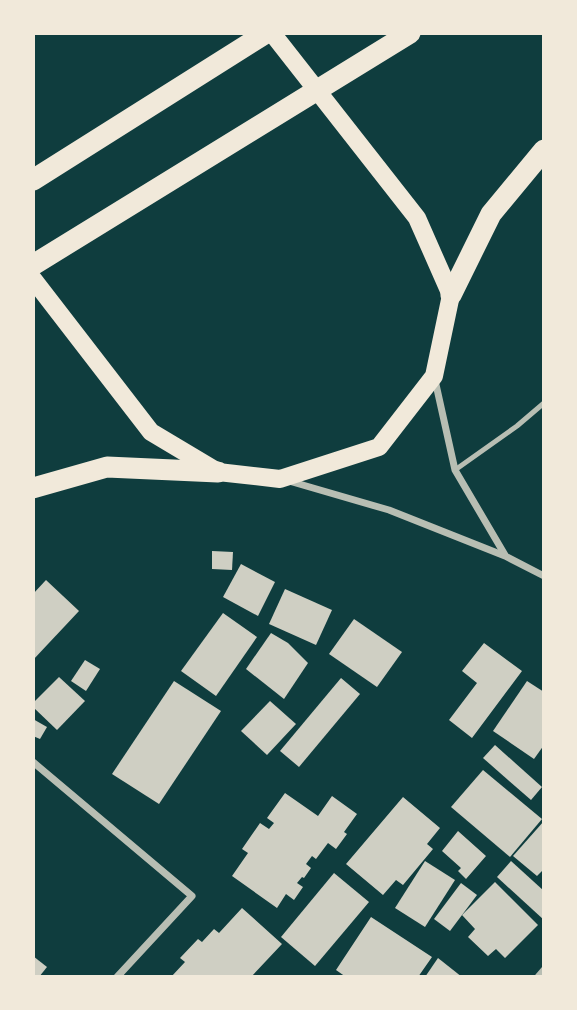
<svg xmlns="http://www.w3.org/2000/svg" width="577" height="1010" font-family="'Times New Roman',serif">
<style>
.building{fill:#cfcfc3}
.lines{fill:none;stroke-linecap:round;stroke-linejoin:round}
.service{stroke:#b8beb3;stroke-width:5}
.minor{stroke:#b8beb3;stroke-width:7}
.primary{stroke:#f1e9da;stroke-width:18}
.motorway{stroke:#f1e9da;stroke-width:21}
</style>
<rect width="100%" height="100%" fill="#0f3d3e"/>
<!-- building -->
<g class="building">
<polygon points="212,551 233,552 232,570 212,569"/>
<polygon points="241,564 275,582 258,616 223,597"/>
<polygon points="46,580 79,611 33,660 33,594"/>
<polygon points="285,589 332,610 316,645 269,624"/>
<polygon points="223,613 257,637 216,696 181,671"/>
<polygon points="354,619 402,652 377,687 329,654"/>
<polygon points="271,633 288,643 308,663 284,699 246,669"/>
<polygon points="484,643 522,671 472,738 449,720 477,683 462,671"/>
<polygon points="85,660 100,669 86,691 71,681"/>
<polygon points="59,677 85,701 57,730 33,707 33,703"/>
<polygon points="341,678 360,694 299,767 280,751"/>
<polygon points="174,681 221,711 159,804 112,774"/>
<polygon points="527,681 544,692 544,745 534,759 493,731"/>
<polygon points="270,701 296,724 267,755 241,731"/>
<polygon points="33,719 47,727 40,739 33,736"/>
<polygon points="495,745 542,787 531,800 483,758"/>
<polygon points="483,770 542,819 510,857 451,807"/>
<polygon points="285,793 318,816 332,796 357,814 344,832 347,834 336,849 328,843 316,859 312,856 306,864 311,868 304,878 302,877 297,883 303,887 294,900 286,894 277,908 232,876 248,853 242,849 260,823 269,829 274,823 267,818"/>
<polygon points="403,797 440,828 427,844 433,849 403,885 396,880 383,895 346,864"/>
<polygon points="544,821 544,869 537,876 513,856"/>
<polygon points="458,831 486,856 466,879 458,871 461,868 442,851"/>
<polygon points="425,861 455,880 425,927 395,908"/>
<polygon points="511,861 544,891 544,920 497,877"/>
<polygon points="334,873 369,902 315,966 281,937"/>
<polygon points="495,882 538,925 505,958 496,949 488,956 468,937 475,929 462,915"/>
<polygon points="461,883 477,895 450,931 434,919"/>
<polygon points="242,908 282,944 251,977 171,977 185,962 180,958 198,939 202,942 214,929 219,933"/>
<polygon points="371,917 432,957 418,977 401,977 398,975 397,977 346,977 336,970"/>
<polygon points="33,956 47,967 39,977 33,977"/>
<polygon points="438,958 462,977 425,977"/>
</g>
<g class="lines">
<!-- service -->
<polyline class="service" points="455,470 517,426 544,403"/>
<!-- minor -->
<g class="minor">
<polyline points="435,380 455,470 505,555"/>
<polyline points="289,481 389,510 505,556 544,576"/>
<polyline points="33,762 192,896 117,977"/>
<polyline points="538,977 544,970"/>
</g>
<!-- primary -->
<polyline class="primary" points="33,279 151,432 218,472 280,479 379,447 434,376 451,295 417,218 272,33"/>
<!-- motorway -->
<g class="motorway">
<polyline points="33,180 266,33"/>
<polyline points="33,265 410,33"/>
<polyline points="451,295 491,214 544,150"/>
<polyline points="33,488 107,467 218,472"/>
</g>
</g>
<!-- border -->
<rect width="577" height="1010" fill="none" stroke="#f1e9da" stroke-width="70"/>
</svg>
